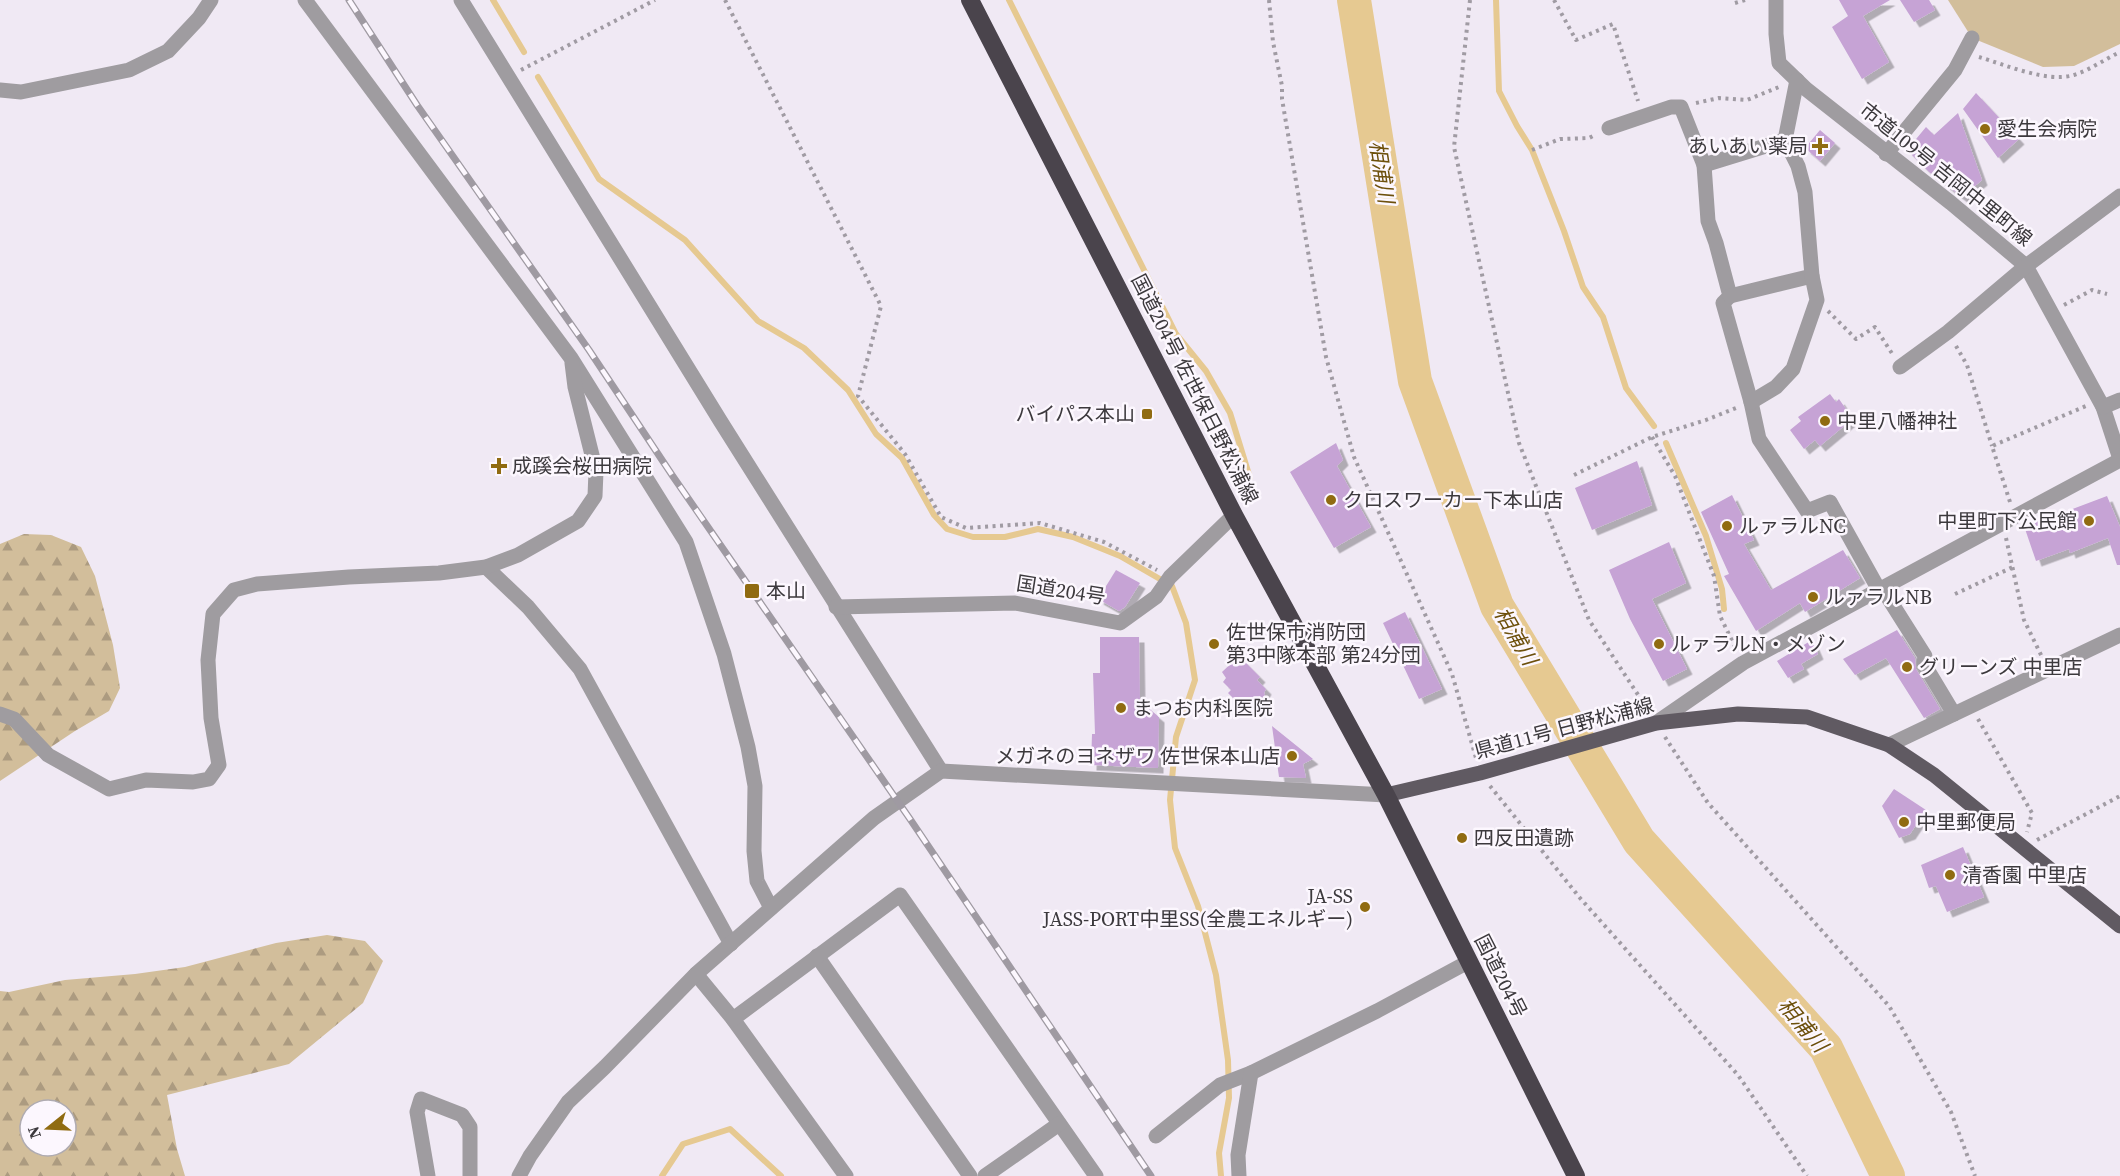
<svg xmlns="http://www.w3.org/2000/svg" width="2120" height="1176" font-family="'Source Serif 4','Noto Sans JP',serif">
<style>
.green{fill:#d2be9b}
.forest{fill:url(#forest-firs);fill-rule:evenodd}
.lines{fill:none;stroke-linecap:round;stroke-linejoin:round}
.stream{stroke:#e6c991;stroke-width:6}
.river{stroke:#e6c991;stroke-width:34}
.building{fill:#c6a3d5;filter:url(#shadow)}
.path{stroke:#a09ba3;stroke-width:4;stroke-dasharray:3 4.5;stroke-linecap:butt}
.minor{stroke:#9f9ca0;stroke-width:15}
.major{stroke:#605a62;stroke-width:15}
.highway{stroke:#4a444c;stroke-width:18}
.rail-casing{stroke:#9f9aa2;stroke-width:7}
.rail{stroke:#fcf7fe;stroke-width:4.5;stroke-dasharray:14;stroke-linecap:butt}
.poi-dot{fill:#906b11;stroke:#fcf7fe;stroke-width:2}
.labels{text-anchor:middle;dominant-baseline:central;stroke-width:5;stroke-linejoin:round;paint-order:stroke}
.poi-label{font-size:20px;fill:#3c393d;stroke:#fcf7fe;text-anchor:start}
.street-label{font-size:20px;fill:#3c393d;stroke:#fcf7fe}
.water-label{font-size:21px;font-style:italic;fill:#6d500c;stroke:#fcf7fe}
</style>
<defs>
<pattern id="forest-firs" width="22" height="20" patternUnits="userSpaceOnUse" patternTransform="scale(1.5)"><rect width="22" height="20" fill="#d2be9b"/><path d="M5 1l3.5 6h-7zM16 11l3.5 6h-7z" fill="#ac9b80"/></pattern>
<filter id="shadow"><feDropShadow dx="5.5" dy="5.5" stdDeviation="0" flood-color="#0004"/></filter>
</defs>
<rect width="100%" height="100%" fill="#f0e9f4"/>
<!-- green -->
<polygon class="green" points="1948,0 2120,0 2120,44 2074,66 2043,67 1972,38"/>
<!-- forest -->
<g class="forest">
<polygon points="24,534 51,535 81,547 95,576 113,645 120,688 109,711 75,731 0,781 0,544"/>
<path d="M 327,935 L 365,941 L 383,961 L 363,1003 L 289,1064 L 167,1095 L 177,1149 L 185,1176 L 0,1176 L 0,991 L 9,992 L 65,980 L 135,974 L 185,967 L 276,943 ZM 30,1110 L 66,1110 L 66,1146 L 30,1146 Z"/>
</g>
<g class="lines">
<!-- stream -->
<g class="stream">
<polyline points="493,0 524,52"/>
<polyline points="1009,0 1176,334 1206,371 1230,413 1250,478"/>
<polyline points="1496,0 1499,91 1517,126 1532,150 1564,231 1583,287 1603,317 1626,388 1654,426"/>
<polyline points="538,77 599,179 685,240 758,321 804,348 848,390 876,434 902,458 934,515 947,529 973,537 1005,537 1038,529 1073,537 1120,556 1172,586 1186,623 1195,680 1176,737 1170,800 1175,848 1198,906 1216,975 1228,1060 1229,1098 1219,1153 1221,1176"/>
<polyline points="1666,443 1706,536 1722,589 1724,609"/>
<polyline points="662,1176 683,1144 730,1129 781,1176"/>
</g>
<!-- river -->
<polyline class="river" points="1354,0 1415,381 1497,606 1639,841 1826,1048 1888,1176"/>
</g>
<!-- building -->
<g class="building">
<polygon points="1839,0 1890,0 1863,16 1889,62 1862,79 1832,27 1848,16"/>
<polygon points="1900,0 1929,0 1935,10 1914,22"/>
<polygon points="1976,93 2019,139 1998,158 1963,109"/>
<polygon points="1958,113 1982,180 1962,197 1929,172 1907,150 1926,127 1934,135"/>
<polygon points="1820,130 1835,143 1820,161 1805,148"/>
<polygon points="1830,394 1836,402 1839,399 1848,412 1845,415 1850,421 1820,446 1815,440 1804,449 1790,430 1801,421 1798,417"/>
<polygon points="1336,443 1343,460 1337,466 1371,527 1334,548 1290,472"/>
<polygon points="1637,461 1652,505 1592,530 1575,488"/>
<polygon points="1732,495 1754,540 1744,544 1771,590 1843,550 1860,578 1805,612 1800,603 1756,631 1724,576 1729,574 1701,512"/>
<polygon points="2107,496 2120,527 2120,565 2117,565 2108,538 2070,553 2069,549 2036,561 2023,523 2053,512 2054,516"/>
<polygon points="1669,542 1686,583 1652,599 1687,669 1663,681 1630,619 1609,570"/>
<polygon points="1116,570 1140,583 1125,607 1119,611 1098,599"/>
<polygon points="1405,612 1442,689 1419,699 1383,623"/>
<polygon points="1897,630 1915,658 1916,669 1940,709 1924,718 1886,658 1855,675 1843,659"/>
<polygon points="1100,637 1139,637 1140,701 1159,717 1158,768 1091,765 1092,734 1095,734 1093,673 1100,673"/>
<polygon points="1812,640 1818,654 1801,664 1804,669 1788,678 1777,661"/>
<polygon points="1239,656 1260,677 1257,680 1266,689 1264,693 1265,695 1252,707 1247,704 1243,708 1228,693 1231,690 1223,682 1226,678 1222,672"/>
<polygon points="1272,726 1313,759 1303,764 1306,778 1279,777"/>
<polygon points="1894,789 1926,810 1910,834 1899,838 1882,806"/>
<polygon points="1963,847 1984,897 1947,912 1936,886 1929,888 1921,865"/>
</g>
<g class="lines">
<!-- path -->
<g class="path">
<polyline points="725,0 881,306 858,396 905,454 941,517 966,528 1040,523 1104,542 1157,570"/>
<polyline points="1269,0 1273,42 1282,86 1282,99 1326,357 1354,457 1452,674 1476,758"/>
<polyline points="1470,0 1454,147 1519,443 1589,620 1648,710"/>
<polyline points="1554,0 1576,40 1613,24 1638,101"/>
<polyline points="1735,3 1745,0"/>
<path d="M 1979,57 C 2006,65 2047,83 2074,75 C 2090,70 2105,59 2120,52"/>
<polyline points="521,70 655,0"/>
<polyline points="1696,103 1719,98 1747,100 1779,87"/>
<polyline points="1532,150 1560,139 1589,138 1595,135"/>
<polyline points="2064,305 2092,290 2107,294"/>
<polyline points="1828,311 1856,339 1875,327 1893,355"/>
<polyline points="1956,346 1967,365 1992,446"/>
<polyline points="1652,437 1675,476 1714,576 1720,616 1736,649"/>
<polyline points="1574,475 1652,437 1706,420 1736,408"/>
<polyline points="2010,502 1992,446 2086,406"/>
<polyline points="2006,538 2024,620 2042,657"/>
<polyline points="1955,594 2013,567"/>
<polyline points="1978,719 2032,813 2027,832"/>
<polyline points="1665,737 1708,803 1889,1006 1951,1112 1975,1176"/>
<polyline points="1490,786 1580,898 1738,1075 1807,1176"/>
<polyline points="2037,840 2120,796"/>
</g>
<!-- minor -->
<g class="minor">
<polyline points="305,0 571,358 686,542 724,654 748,747 755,786 754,851 757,881 771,908"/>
<polyline points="461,0 721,422 941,771"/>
<polyline points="1776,0 1776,34 1779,63 1806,89 1951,203 2026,266 2103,407 2120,459"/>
<polyline points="0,90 21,92 129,70 168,51 199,18 211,0"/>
<polyline points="1609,128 1671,107 1681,107 1704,165 1708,221 1716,243 1730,296 1723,303 1751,402 1759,439 1807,511 1830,502 1879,590"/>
<polyline points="1886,154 1955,70 1972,38"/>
<polyline points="1704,165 1785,140"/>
<polyline points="1730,296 1812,276"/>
<polyline points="1900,367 1948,332 2026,266 2120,196"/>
<polyline points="1751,402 1776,387 1793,369 1817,300 1812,276 1805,192 1798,166 1785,140 1797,80"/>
<polyline points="2103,407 2120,400"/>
<polyline points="486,567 528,607 580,669 731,944"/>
<polyline points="1882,588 1925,656 1924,664 1954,714"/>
<polyline points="836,607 1015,603 1120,623 1156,597 1170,577 1234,515"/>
<polyline points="0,714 14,719 48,755 109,789 146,780 193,782 209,779 219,765 211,718 208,660 213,614 234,590 257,584 349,577 439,573 486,567 518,555 578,521 595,496 596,471 575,387 572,363"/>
<polyline points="1656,723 1743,663 2120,460"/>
<polyline points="1889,745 2120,635"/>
<polyline points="817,956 970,1176"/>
<polyline points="696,974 733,1019 846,1176"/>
<polyline points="733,1019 900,895 1096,1176"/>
<polyline points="1156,1136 1220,1085 1251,1073 1377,1011 1468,962"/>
<polyline points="428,1176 417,1112 421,1099 462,1115 470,1127 470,1176"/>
<polyline points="519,1176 530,1156 568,1102 605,1067 696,974 874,818 941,771 1386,795"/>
<polyline points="985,1176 1059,1124"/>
<polyline points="1239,1176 1238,1155 1251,1073"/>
</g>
<!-- major -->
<polyline class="major" points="1386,795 1480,773 1656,723 1738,714 1807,717 1889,745 1934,775 2120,926"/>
<!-- highway -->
<polyline class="highway" points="970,0 1234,515 1386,795 1576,1176"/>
<defs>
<polyline id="rail" points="349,0 417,105 589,350 672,475 910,819 1151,1176"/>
</defs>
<!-- rail casing -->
<use href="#rail" class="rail-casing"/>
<!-- rail -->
<use href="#rail" class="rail"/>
</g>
<!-- markers -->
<g class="poi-dot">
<circle cx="1985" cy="129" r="6"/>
<path d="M1817 137h6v6h6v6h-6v6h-6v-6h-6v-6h6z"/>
<rect x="1141" y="408" width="12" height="12" rx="3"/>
<circle cx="1825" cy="421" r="6"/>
<path d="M496 457h6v6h6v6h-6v6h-6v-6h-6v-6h6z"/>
<circle cx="1331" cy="500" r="6"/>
<circle cx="2089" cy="521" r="6"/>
<circle cx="1727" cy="526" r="6"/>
<rect x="744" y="583" width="16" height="16" rx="3"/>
<circle cx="1813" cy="597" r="6"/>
<circle cx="1214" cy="644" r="6"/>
<circle cx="1659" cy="644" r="6"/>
<circle cx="1907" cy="667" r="6"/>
<circle cx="1121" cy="708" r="6"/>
<circle cx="1292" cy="756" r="6"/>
<circle cx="1904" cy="822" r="6"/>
<circle cx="1462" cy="838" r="6"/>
<circle cx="1950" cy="875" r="6"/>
<circle cx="1365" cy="907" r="6"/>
</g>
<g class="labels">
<!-- poi labels -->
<g class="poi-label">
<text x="1997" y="129">愛生会病院</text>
<text x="1808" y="146" text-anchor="end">あいあい薬局</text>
<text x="1135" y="414" text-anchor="end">バイパス本山</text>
<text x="1837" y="421">中里八幡神社</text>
<text x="512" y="466">成蹊会桜田病院</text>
<text x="1343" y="500">クロスワーカー下本山店</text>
<text x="2077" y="521" text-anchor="end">中里町下公民館</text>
<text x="1739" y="526">ルァラルNC</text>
<text x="766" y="591">本山</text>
<text x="1825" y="597">ルァラルNB</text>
<text x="1226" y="632">佐世保市消防団<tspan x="1226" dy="23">第3中隊本部 第24分団</tspan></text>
<text x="1671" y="644">ルァラルN・メゾン</text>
<text x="1919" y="667">グリーンズ 中里店</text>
<text x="1133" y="708">まつお内科医院</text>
<text x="1280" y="756" text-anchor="end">メガネのヨネザワ 佐世保本山店</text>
<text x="1916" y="822">中里郵便局</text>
<text x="1474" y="838">四反田遺跡</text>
<text x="1962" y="875">清香園 中里店</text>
<text x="1353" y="896" text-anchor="end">JA-SS<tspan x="1353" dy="23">JASS-PORT中里SS(全農エネルギー)</tspan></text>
</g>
<!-- street labels -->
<g class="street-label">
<text transform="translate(1946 174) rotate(39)">市道109号 吉岡中里町線</text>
<text transform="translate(1195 389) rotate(63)">国道204号 佐世保日野松浦線</text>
<text transform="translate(1061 590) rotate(9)">国道204号</text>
<text transform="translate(1564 728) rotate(-15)">県道11号 日野松浦線</text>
<text transform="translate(1501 976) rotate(63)">国道204号</text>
</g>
<!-- water labels -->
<g class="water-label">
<text transform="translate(1382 172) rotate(81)">相浦川</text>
<text transform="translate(1516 636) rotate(60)">相浦川</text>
<text transform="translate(1803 1025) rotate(50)">相浦川</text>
</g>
</g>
<!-- north arrow -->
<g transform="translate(48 1128) rotate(252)"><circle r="28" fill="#fcf7fe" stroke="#afabb1" stroke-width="1.5"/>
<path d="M0-4.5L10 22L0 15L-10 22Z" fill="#906b11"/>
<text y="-9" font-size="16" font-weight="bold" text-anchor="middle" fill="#3c393d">N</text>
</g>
</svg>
